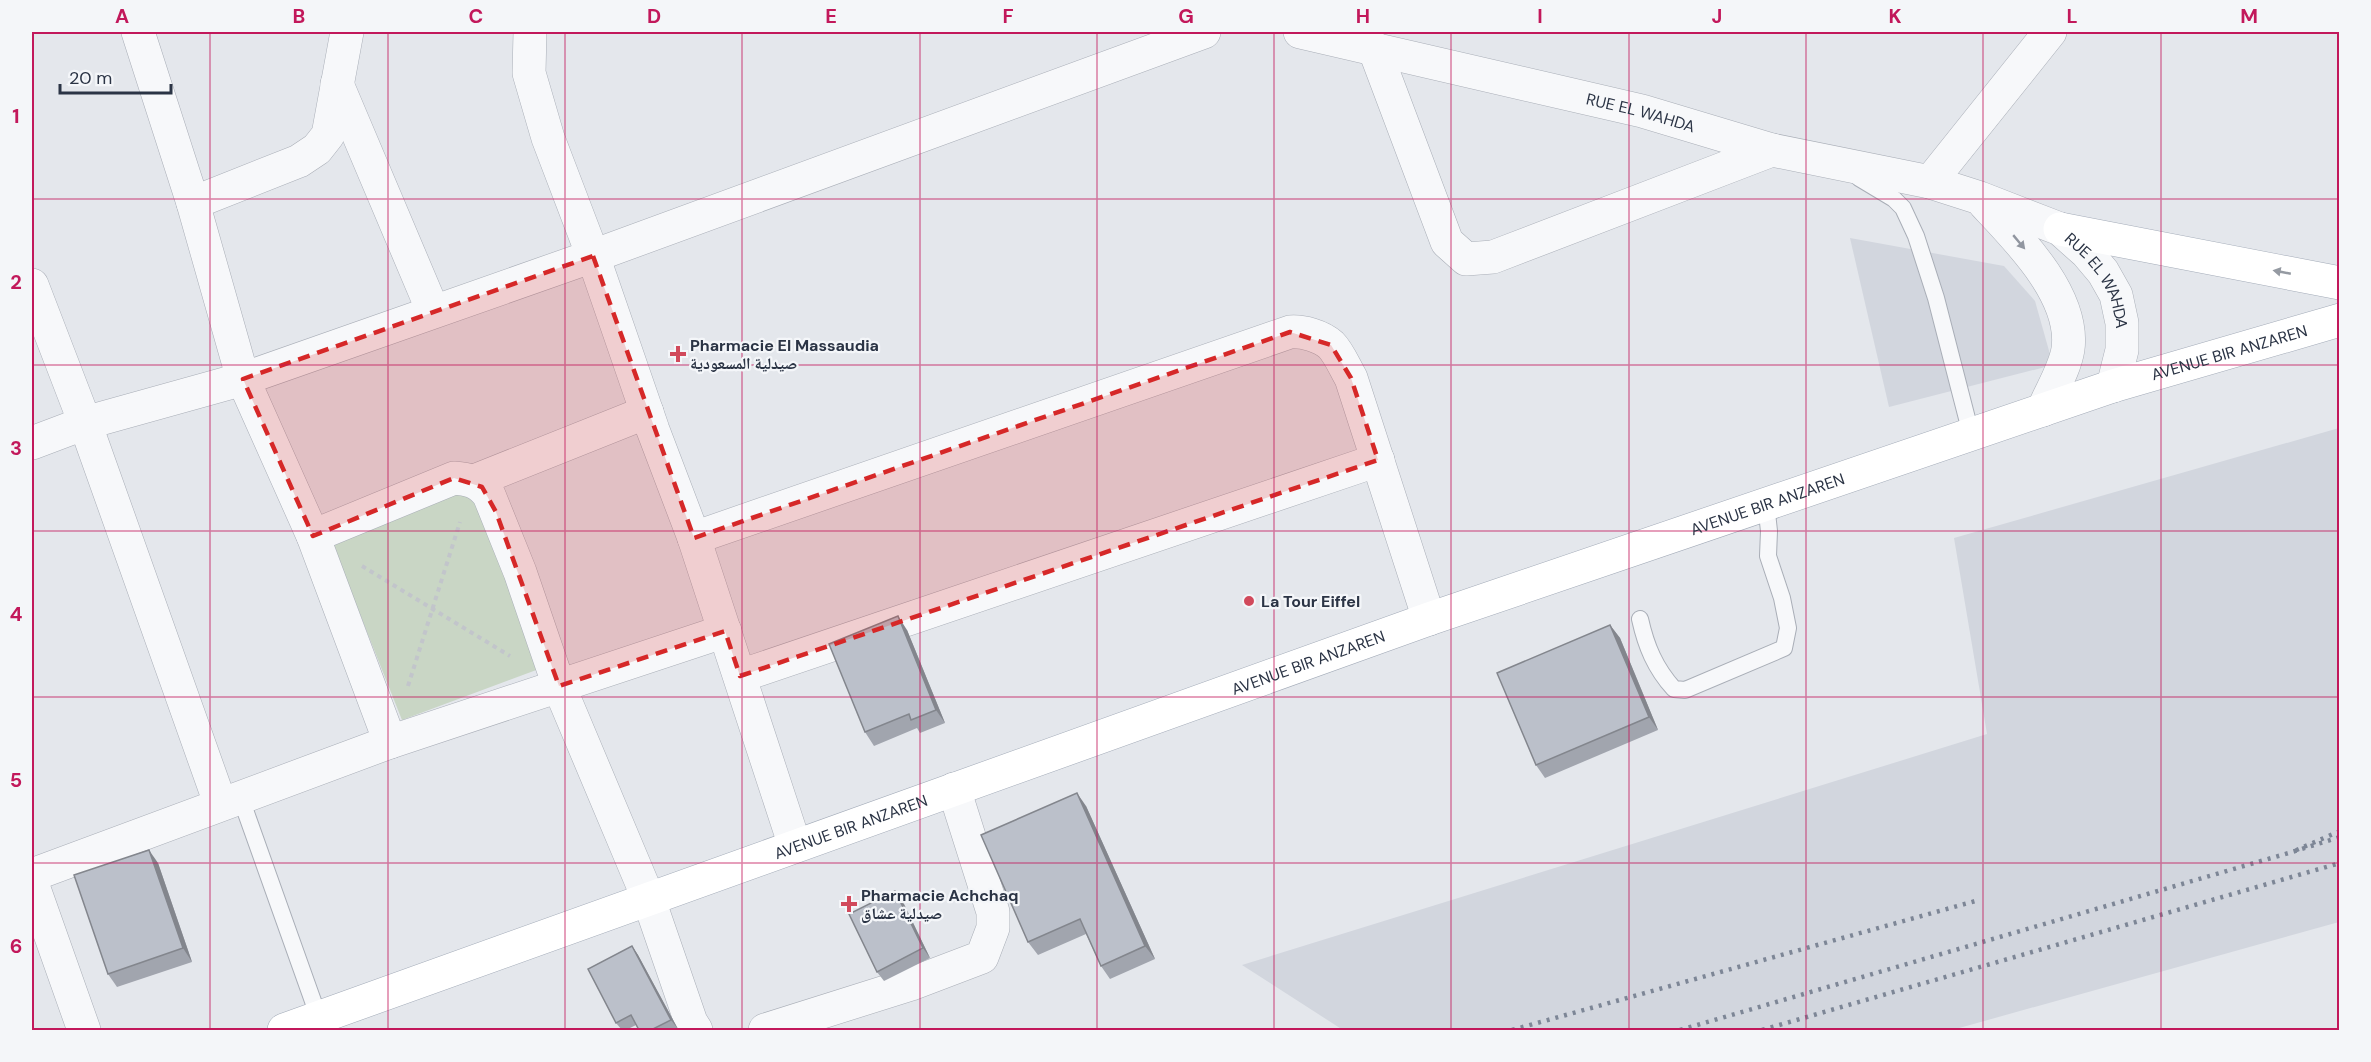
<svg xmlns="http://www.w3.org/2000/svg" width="2371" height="1062" font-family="'DM Sans','Noto Naskh Arabic',sans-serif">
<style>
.built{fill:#d2d6de}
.green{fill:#c9d6c5}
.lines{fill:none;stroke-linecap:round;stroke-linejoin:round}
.service-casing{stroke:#a9aeb7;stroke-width:18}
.minor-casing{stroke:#a9aeb7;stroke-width:34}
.tertiary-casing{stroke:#a9aeb7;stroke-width:34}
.primary-casing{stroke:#a3abb8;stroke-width:34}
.path{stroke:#c2c5cb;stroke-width:4;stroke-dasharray:4.5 4.5;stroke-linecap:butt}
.service{stroke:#f7f8fa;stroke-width:16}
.minor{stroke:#f7f8fa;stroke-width:33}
.tertiary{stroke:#f7f8fa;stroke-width:33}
.primary{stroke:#fff;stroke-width:33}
.rail{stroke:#7d8696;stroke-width:4.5;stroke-dasharray:3 6;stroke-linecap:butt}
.wall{fill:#a1a5ae}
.shaded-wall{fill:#83868d}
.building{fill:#bbc0ca;stroke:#83868d;stroke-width:1.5}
.oneway{fill:#9196a0}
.oneway2{fill:#959aa2}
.marked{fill:#d62828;fill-opacity:0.2;stroke:#d62828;stroke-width:4.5;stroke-dasharray:12 8;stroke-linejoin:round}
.grid{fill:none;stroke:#c2185b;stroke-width:1.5;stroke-opacity:0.55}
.poi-dot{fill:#d1495b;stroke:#f4f6f9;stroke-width:2}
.labels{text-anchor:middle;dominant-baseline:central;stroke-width:4.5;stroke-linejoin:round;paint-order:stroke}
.street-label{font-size:16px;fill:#2b3445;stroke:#f4f6f9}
.poi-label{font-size:16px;font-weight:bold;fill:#2b3445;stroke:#f4f6f9;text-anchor:start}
.neatline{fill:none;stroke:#c2185b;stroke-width:2}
.grid-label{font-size:20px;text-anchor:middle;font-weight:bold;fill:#c2185b}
</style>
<rect width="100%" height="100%" fill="#e4e7ec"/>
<!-- built -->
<g class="built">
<polygon points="1850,238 2004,266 2035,301 2053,365 1889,407"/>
<polygon points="2339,428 2339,922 1952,1030 1343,1030 1242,965 1987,734 1954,538"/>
</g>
<!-- green -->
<polygon class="green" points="453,491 469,496 480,508 539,669 402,720 332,544"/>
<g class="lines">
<defs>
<g id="service">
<polyline points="1859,178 1894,199 1903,208 1916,236 1936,298 1971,434"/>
<path d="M 1640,619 C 1646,646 1655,668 1674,689 L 1685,690 L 1784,648 L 1788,628 L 1782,598 L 1768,556 L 1769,531 L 1766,504"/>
<polyline points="240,796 319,1018"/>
</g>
<g id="minor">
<polyline points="138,32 193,203 243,379 313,536 390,742"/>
<polyline points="530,32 529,73 548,138 593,256 653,430 694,538 795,846"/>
<polyline points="1374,48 1447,242 1466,259 1493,257 1772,150"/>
<polyline points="337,84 433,311"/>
<polyline points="1930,182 2050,32"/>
<polyline points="193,203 299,161 317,149 328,135 347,32"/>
<polyline points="32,285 85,423 220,803"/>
<polyline points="32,443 85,423 243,379 593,256 1204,32"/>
<polyline points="474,481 647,412"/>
<path d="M 313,536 L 454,478 C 469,479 479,482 489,495 L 520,572 L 559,686 L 649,900 L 691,1022 L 696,1030"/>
<path d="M 694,538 L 1290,332 C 1303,331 1321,336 1331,345 C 1339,353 1345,368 1351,378 L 1429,619"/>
<polyline points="740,676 1378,460"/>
<polyline points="32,875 390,742 725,631"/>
<polyline points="32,883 84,1030"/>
<polyline points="765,1030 911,984 982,957 993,928 993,912 954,789"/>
</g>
<g id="tertiary">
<path id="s1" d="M 1300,32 L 1642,111 L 1772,150 L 1930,182 L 1980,198 L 2060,229 L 2087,253 L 2103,272 L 2116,295 L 2122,323 L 2122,350 L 2113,386"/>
<path d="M 1985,204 C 2019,240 2075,296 2068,349 C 2065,369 2051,391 2043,410"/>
</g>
<g id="primary">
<polyline points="2060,229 2340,283"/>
<path id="s2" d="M 284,1030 L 1429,619 L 2113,386 L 2340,320"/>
</g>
</defs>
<!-- service casing -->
<use href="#service" class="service-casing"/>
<!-- minor casing -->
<use href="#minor" class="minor-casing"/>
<!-- tertiary casing -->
<use href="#tertiary" class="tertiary-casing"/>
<!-- primary casing -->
<use href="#primary" class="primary-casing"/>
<!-- path -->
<g class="path">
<polyline points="362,566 510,656"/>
<polyline points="408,686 460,522"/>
</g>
<!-- service -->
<use href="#service" class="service"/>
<!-- minor -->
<use href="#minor" class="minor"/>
<!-- tertiary -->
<use href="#tertiary" class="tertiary"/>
<!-- primary -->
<use href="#primary" class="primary"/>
<!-- rail -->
<g class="rail">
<polyline points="2340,831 2292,852 2340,837"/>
<polyline points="1512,1030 1979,900"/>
<polyline points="1680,1030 2292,852"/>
<polyline points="1762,1030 2340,863"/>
</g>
</g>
<!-- wall -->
<g class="wall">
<polygon points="1610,625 1620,638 1658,730 1545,778 1536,765"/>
<polygon points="907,630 945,723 920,733 917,728 874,746 865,732"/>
<polygon points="1086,806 1155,959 1110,979 1101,966 1086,934 1038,955 1028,942"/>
<polygon points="158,863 192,962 117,987 108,974"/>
<polygon points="902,900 930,958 884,981 877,972"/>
<polygon points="632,946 638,955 678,1029 675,1030 639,1030 636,1025 626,1030 622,1030 616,1023"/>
</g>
<!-- shaded-wall -->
<g class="shaded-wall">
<polygon points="898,616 907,630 945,723 936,710"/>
<polygon points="1610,625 1620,638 1658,730 1649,717"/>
<polygon points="1077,793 1086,806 1155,959 1145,946"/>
<polygon points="149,850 158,863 192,962 183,948"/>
<polygon points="895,891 902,900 930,958 923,948"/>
<polygon points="632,946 638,955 678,1029 671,1020"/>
</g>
<!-- building -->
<g class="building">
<polygon points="898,616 936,710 911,720 909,714 865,732 829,644"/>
<polygon points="1610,625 1649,717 1536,765 1497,673"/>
<polygon points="1077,793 1145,946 1101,966 1080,919 1028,942 981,835"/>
<polygon points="149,850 183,948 108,974 74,875"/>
<polygon points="895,891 923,948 877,972 849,914"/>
<polygon points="632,946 671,1020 651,1030 639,1030 631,1015 616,1023 588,969"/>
</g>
<!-- one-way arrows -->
<defs><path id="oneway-solid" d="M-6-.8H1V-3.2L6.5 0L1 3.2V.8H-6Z" transform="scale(1.5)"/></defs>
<use class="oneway" href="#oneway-solid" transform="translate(2019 242) rotate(50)"/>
<use class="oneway2" href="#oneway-solid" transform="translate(2282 272) rotate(-169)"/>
<!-- marked area -->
<path class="marked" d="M 593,256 L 694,538 L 1290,332 L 1331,345 L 1351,378 L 1378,460 L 740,676 L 725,631 L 559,686 L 496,512 L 482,487 L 454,478 L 313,536 L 243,379 Z"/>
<!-- grid -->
<path class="grid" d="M 210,32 L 210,1030M 388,32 L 388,1030M 565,32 L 565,1030M 742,32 L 742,1030M 920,32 L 920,1030M 1097,32 L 1097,1030M 1274,32 L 1274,1030M 1451,32 L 1451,1030M 1629,32 L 1629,1030M 1806,32 L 1806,1030M 1983,32 L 1983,1030M 2161,32 L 2161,1030M 32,199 L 2340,199M 32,365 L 2340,365M 32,531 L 2340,531M 32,697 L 2340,697M 32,863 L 2340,863"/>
<!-- markers -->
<g class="poi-dot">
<path d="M675 345h6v6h6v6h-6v6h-6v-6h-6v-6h6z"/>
<circle cx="1249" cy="601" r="6"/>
<path d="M846 895h6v6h6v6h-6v6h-6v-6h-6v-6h6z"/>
</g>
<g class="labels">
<!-- street labels -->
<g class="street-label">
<text stroke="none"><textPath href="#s1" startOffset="350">RUE EL WAHDA</textPath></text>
<text stroke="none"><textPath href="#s1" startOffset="852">RUE EL WAHDA</textPath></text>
<text stroke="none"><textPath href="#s2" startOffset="2060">AVENUE BIR ANZAREN</textPath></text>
<text stroke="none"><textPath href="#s2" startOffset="1574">AVENUE BIR ANZAREN</textPath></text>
<text stroke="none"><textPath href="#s2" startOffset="1088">AVENUE BIR ANZAREN</textPath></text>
<text stroke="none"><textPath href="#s2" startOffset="602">AVENUE BIR ANZAREN</textPath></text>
</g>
<!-- poi labels -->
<g class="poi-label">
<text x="690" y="345">Pharmacie El Massaudia<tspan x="690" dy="18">صيدلية المسعودية</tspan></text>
<text x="1261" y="601">La Tour Eiffel</text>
<text x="861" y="895">Pharmacie Achchaq<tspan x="861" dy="18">صيدلية عشاق</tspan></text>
</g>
</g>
<!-- border -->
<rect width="2371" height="1062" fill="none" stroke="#f4f6f9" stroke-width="66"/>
<!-- scale -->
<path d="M60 84v9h111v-9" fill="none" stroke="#2b3445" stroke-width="3"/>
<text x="69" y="84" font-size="18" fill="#2b3445" stroke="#f4f6f9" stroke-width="4.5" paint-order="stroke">20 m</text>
<rect x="33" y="33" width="2305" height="996" class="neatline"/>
<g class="grid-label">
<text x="122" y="23">A</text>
<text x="299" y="23">B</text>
<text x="476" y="23">C</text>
<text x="654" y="23">D</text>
<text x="831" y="23">E</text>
<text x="1008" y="23">F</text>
<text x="1186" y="23">G</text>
<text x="1363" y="23">H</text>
<text x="1540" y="23">I</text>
<text x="1717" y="23">J</text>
<text x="1895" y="23">K</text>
<text x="2072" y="23">L</text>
<text x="2249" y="23">M</text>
<text x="16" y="123">1</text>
<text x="16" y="289">2</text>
<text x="16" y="455">3</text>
<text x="16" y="621">4</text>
<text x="16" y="787">5</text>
<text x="16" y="953">6</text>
</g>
</svg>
